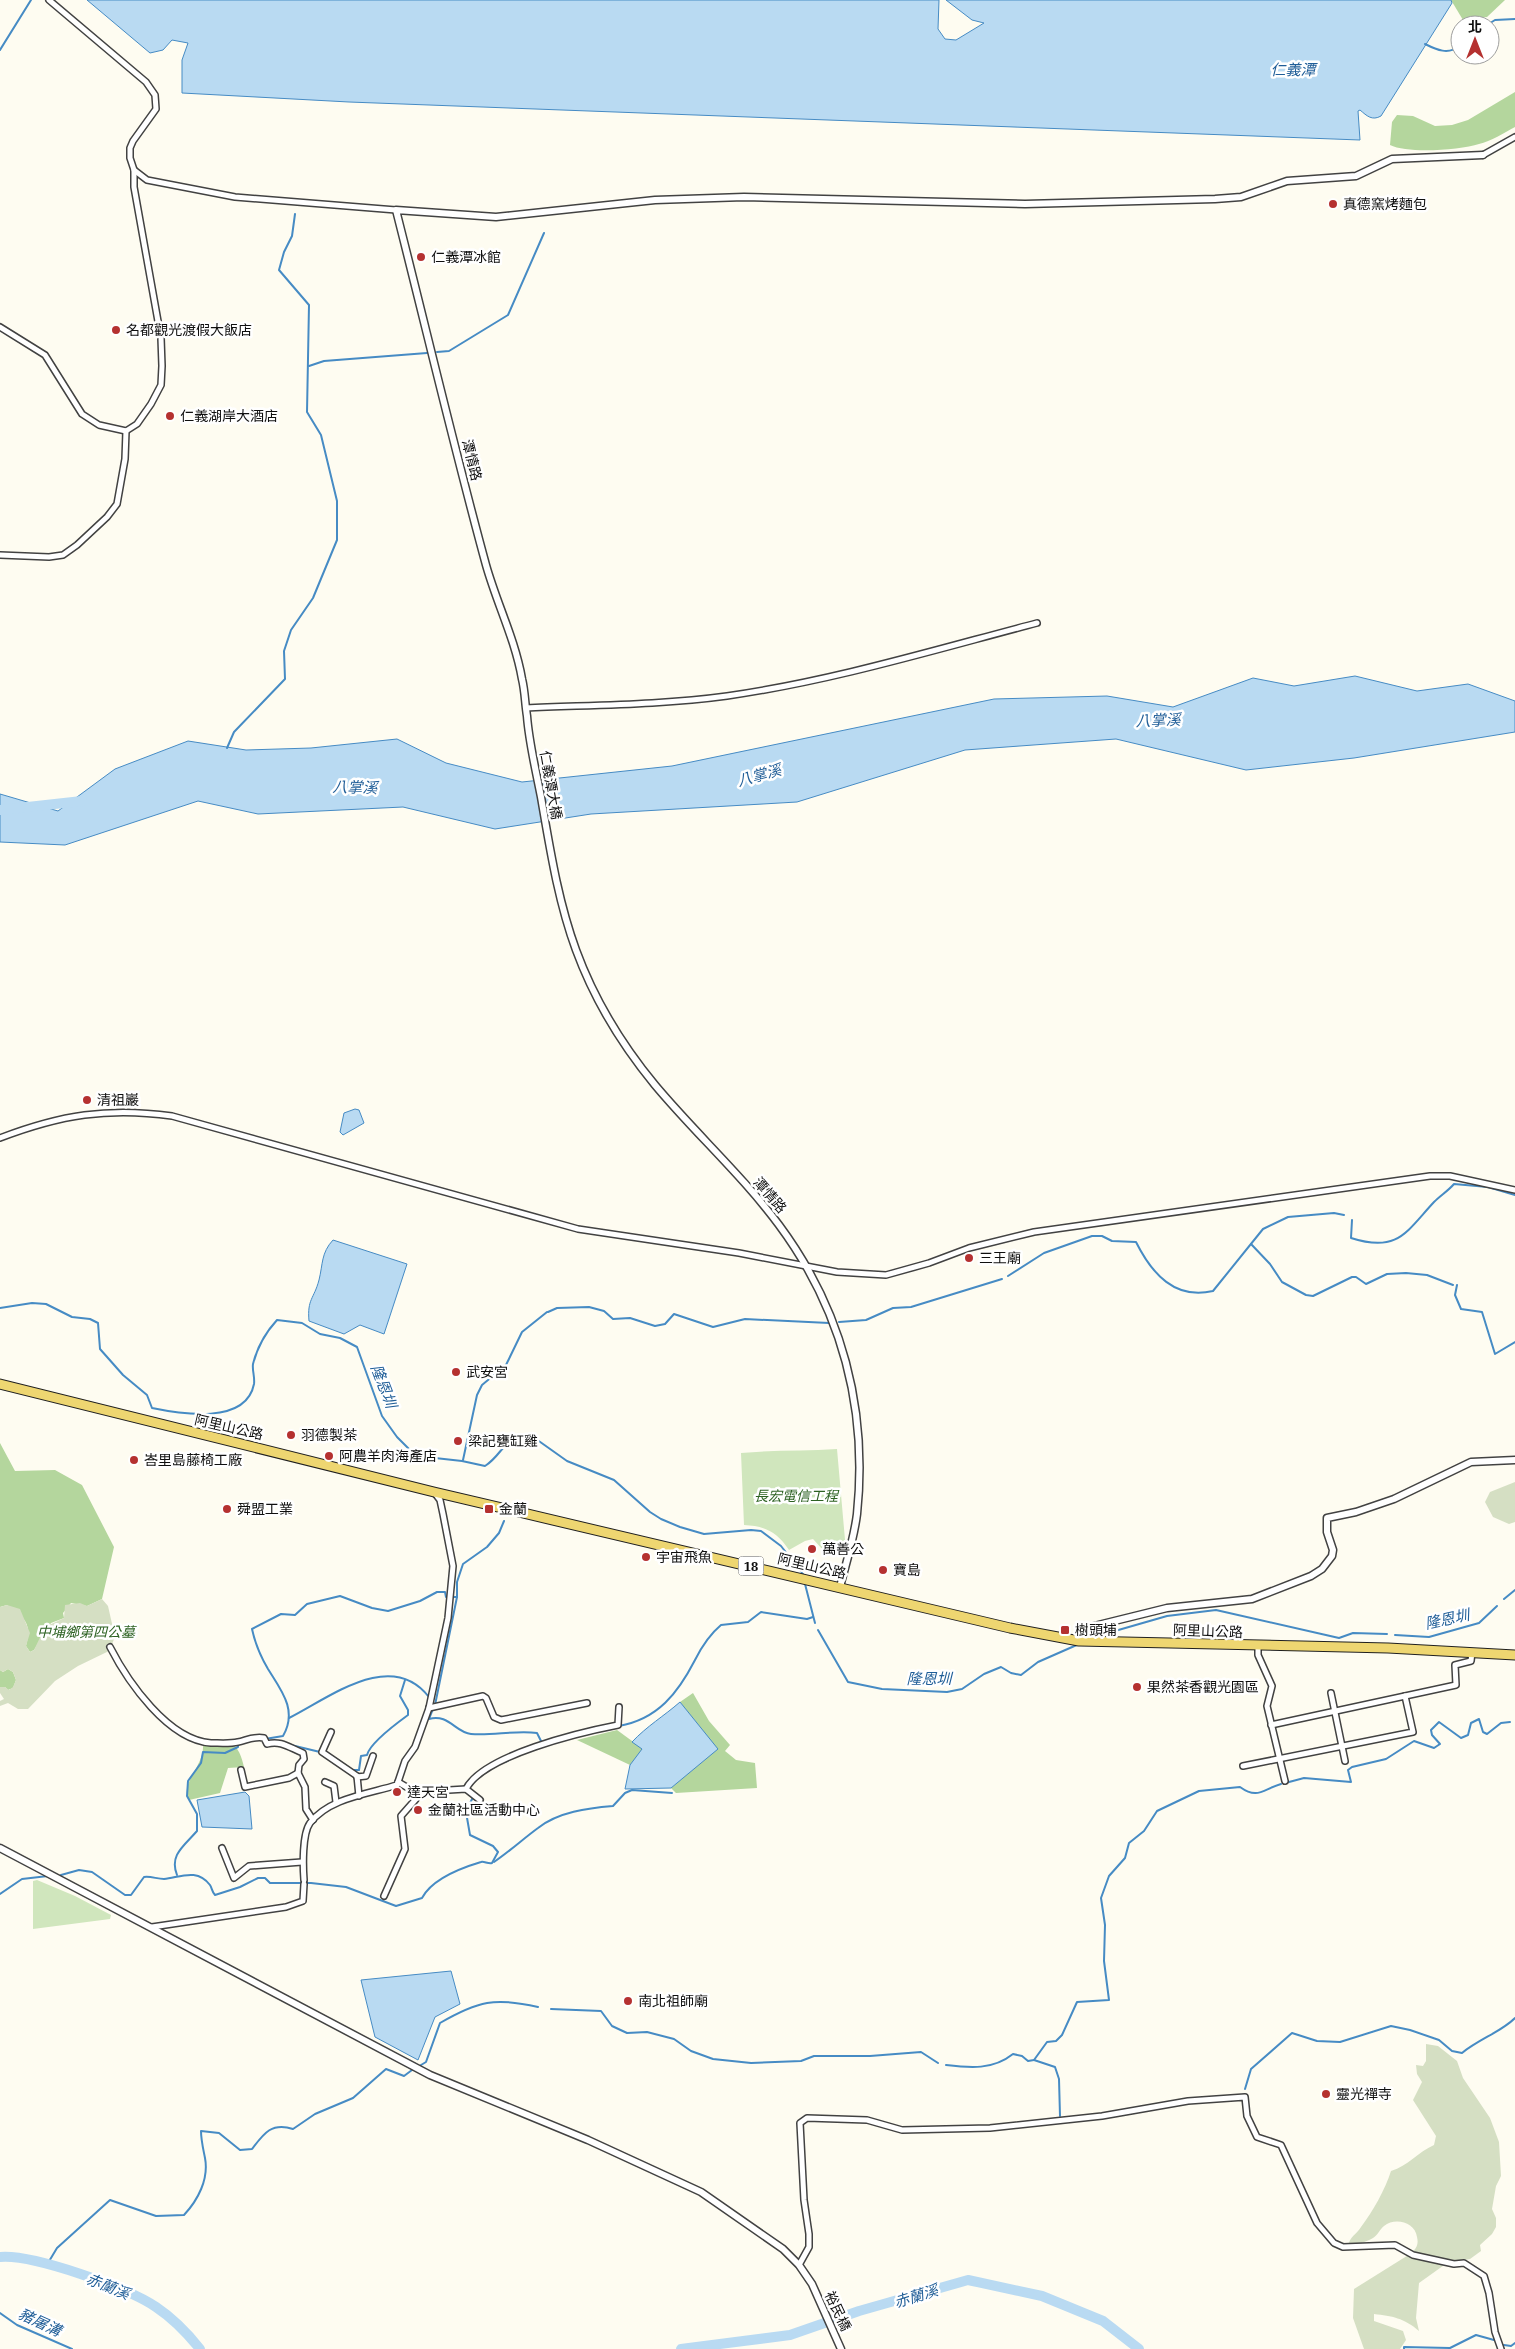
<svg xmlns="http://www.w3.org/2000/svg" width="1515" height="2349" font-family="'IBM Plex Serif','Noto Sans TC',serif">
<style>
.green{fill:#d0e6bd}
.forest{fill:#b4d69d}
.cemetery{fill:#d5dfc3}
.water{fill:#b9daf2;stroke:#468bc4}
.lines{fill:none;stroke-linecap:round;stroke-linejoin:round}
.stream{stroke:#468bc4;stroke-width:2}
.river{stroke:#b9daf2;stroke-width:10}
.minor-casing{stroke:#424242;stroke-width:8}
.tertiary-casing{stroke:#424242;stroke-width:9}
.primary-casing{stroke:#202020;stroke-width:11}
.minor{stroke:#fff;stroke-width:5}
.tertiary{stroke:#fff;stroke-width:6}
.primary{stroke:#eed671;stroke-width:9}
.poi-dot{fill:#b53130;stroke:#fff;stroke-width:2}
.labels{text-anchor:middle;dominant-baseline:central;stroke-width:5;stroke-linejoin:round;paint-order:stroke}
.shield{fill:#fff;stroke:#575757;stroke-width:1}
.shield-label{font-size:12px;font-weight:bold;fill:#0f0f0f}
.poi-label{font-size:14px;fill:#0f0f0f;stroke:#fff;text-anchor:start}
.street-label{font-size:14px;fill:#0f0f0f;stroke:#fff}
.park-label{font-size:14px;font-style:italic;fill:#2d6223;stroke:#fff}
.water-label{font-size:15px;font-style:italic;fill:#205e98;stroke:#fff}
</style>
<rect width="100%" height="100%" fill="#fefcf1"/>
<!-- green -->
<g class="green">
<path d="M 837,1449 L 846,1551 L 833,1554 L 829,1549 L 823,1550 L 813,1539 L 805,1541 L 789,1550 C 777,1532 765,1526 744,1525 L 741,1453 C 773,1450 805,1451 837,1449 Z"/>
<polygon points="37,1880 75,1896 111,1915 110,1919 33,1929 33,1881"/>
</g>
<!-- forest -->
<g class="forest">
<polygon points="1451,0 1505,0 1487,17 1463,20"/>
<path d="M 1515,92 L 1515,127 C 1504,133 1491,141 1479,144 C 1460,150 1408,154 1390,145 L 1392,122 L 1397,115 L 1413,116 L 1435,126 L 1452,125 L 1468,120 Z"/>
<path d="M 0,1443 L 15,1471 L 55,1470 L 82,1485 L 114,1547 L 102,1599 L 87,1606 L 71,1603 L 63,1613 L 64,1618 L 51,1623 L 34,1650 L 30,1652 L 26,1646 C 32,1622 25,1619 7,1605 L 0,1607 Z"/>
<polygon points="8,1669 13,1672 16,1680 13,1688 8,1690 5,1687 0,1687 0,1670 3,1672"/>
<polygon points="693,1693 709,1721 730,1745 725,1751 736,1760 755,1763 757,1788 676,1793 671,1788 717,1749 680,1702"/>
<polygon points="617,1730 643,1749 630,1765 577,1740"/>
<path d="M 203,1744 C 230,1745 237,1737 244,1767 L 228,1768 L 220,1793 L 189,1800 C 179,1783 205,1766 203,1744 Z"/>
</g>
<!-- cemetery -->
<g class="cemetery">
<polygon points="1515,1482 1515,1522 1509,1524 1493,1517 1485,1502 1490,1492"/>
<polygon points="102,1599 108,1606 115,1637 109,1651 78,1666 55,1681 28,1709 18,1709 8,1703 0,1706 0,1701 4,1699 0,1693 0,1687 5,1687 9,1690 13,1687 16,1680 13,1672 8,1669 3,1672 0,1670 0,1607 7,1605 20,1609 30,1633 26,1646 30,1652 34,1650 45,1627 64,1618 65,1605 80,1603 87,1606"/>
<path d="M 1426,2044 L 1438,2046 L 1457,2061 L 1463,2078 L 1490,2118 L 1499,2142 L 1501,2176 L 1496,2186 L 1492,2209 L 1496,2218 L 1496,2227 L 1492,2234 L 1480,2245 L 1481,2251 L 1470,2259 L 1447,2263 L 1419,2283 L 1416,2318 L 1419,2331 C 1404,2318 1392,2316 1374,2314 L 1374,2321 L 1403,2331 L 1406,2340 L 1400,2349 L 1364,2349 L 1353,2318 L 1354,2289 L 1410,2254 C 1416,2249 1419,2245 1417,2237 C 1415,2222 1395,2217 1384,2226 C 1380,2229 1378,2235 1373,2238 C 1366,2242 1356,2245 1348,2246 C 1350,2236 1356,2235 1361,2227 C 1373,2211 1385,2190 1391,2171 C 1408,2166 1418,2152 1434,2145 L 1436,2136 L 1413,2100 L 1422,2082 L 1417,2074 L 1416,2065 L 1423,2066 L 1426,2061 Z"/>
</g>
<!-- water -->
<g class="water">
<path d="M 87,0 L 939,0 L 938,29 L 945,39 L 956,40 L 984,23 L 972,20 L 946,0 L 1451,0 L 1452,3 L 1381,116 C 1372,121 1367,116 1360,110 L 1358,111 L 1360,140 L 349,102 L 182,93 L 182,60 L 188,43 L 172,40 L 163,50 L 150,53 Z"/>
<polygon points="1355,676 1417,691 1468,684 1515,701 1515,732 1354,758 1246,770 1116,739 965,750 797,802 591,814 495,829 403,807 258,814 198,801 65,845 0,842 0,794 58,811 115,769 188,741 246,750 311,748 397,739 446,763 522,782 672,766 994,699 1107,696 1173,707 1253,678 1294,686"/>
<polygon points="355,1109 359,1110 364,1123 343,1135 340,1132 344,1113"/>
<path d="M 333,1240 L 407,1264 L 384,1334 L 360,1325 L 344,1334 L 309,1321 C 307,1299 314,1299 319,1280 C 323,1264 321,1253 333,1240 Z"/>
<path d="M 680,1702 L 718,1749 L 671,1788 L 625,1789 L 630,1765 L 642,1749 L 632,1742 C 647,1726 664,1716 680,1702 Z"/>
<polygon points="245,1792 249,1796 252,1829 202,1827 197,1800"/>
<polygon points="451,1971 460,2004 435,2017 418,2060 375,2037 361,1980"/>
</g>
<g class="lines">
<!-- stream -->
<g class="stream">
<polyline points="1487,25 1495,20 1515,19"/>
<path d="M 1425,44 C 1437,50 1448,55 1460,46"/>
<polyline points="0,50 31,0"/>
<polyline points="437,352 449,351 508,315 544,233"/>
<polyline points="309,366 324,361 427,353"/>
<polyline points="227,748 234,732 285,679 284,651 291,630 313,598 337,540 337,501 321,435 307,412 309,305 279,270 284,252 292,236 295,214"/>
<path d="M 1352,1220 L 1351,1238 C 1398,1253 1406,1232 1434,1202 C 1441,1195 1448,1191 1454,1184 L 1488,1187 L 1515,1195"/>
<polyline points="1251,1244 1270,1264 1282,1282 1306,1295 1313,1296 1352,1277 1356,1277 1366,1284 1387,1274 1406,1273 1427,1275 1453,1285"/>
<path d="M 1008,1276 L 1044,1253 L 1092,1236 L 1102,1236 L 1112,1241 L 1136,1242 C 1152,1274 1175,1300 1213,1291 L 1263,1229 L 1288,1217 L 1334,1213 L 1344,1215"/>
<polyline points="1457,1285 1455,1295 1461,1309 1482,1312 1495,1354 1515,1342"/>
<path d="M 0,1308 L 32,1303 L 46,1304 L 72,1317 L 90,1319 L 98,1323 L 100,1349 L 123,1375 L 147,1395 L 152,1408 C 181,1414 246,1425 254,1384 C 255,1377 252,1370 253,1364 C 257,1348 266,1332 277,1320 L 302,1323 L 320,1334 L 340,1338 L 357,1347 L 382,1416 L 397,1437 L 410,1450 L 426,1457 L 462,1461 L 485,1466 C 498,1458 503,1444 516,1436 L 536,1439 L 567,1461 L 614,1480 L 650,1512 L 661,1519 L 680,1527 L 704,1534 L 751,1530 L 761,1531 L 781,1546 L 803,1574"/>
<polyline points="548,1312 557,1308 589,1307 604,1311 613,1319 630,1318 655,1326 665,1324 674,1314 713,1327 745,1319 829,1323"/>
<polyline points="839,1322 866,1320 893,1308 911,1307 1002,1279"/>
<polyline points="463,1460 477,1395 482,1385 506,1365 522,1332 547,1312"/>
<polyline points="805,1584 815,1623"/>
<polyline points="1504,1599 1515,1590"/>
<polyline points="818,1630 848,1682 882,1689 947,1692 962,1689 984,1674 1001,1667 1011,1673 1021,1675 1038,1662 1079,1644"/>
<polyline points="1101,1635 1167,1616 1216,1610 1339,1638 1353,1633 1387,1634"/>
<polyline points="1395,1635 1429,1637 1479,1623 1497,1606"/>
<polyline points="435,1705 457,1597"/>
<path d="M 433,1709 L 429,1719 C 448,1713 456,1733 471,1734 C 492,1736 515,1730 537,1733 L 542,1743"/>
<path d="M 289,1718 C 329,1698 391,1648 429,1697"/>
<path d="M 619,1726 C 658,1719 678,1693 695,1660 C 702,1646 709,1635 721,1625 L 748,1622 L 761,1612 L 807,1619 L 813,1617"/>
<path d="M 265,1739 L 283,1736 C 298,1710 281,1690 268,1669 C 261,1657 255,1643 252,1629 L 281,1614 L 295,1615 L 307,1604 L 340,1596 L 372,1608 L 388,1611 L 420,1601 L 437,1592 L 445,1592 L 446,1597 L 457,1597 L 457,1582 L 463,1564 L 487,1547 L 499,1533 L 504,1521"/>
<polyline points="291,1745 320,1752"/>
<polyline points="327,1753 340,1761"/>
<polyline points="505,1762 516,1756"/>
<path d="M 352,1770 L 359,1770 L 361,1756 L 367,1755 C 370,1743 397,1723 408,1715 L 408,1710 L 400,1696 L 405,1680"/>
<polyline points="1289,1782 1304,1778 1351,1782 1348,1770 1352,1767 1386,1759 1414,1741 1434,1748 1440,1744 1432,1735 1431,1730 1439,1722 1461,1738 1468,1735 1471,1723 1479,1719 1483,1732 1487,1734 1501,1723 1510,1722"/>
<path d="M 494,1862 C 510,1851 523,1839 538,1828 C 558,1812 588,1808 613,1806 L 625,1793 L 632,1790 L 672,1793"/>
<path d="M 61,1875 L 79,1870 L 92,1872 L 125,1895 L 131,1895 L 144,1877 C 151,1876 157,1879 164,1879 C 181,1877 197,1868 210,1885 C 212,1888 212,1892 215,1895 L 240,1887 L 258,1878 L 265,1878 L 270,1883 L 311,1883 L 346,1887 L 396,1906 L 422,1898 C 432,1879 461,1868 481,1862 C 484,1861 488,1864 492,1863 L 498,1852 L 493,1846 L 470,1835 L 466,1812 L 473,1797"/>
<path d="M 177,1875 C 169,1855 184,1846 197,1831 L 197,1814 L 187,1796 L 188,1781 L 201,1763 L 203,1752 L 225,1753 L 238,1747 L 238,1743"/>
<polyline points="0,1894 22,1879 48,1876"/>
<polyline points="551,2009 601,2011 612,2026 627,2033 647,2032 674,2039 691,2051 713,2059 751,2063 801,2061 814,2056 870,2056 921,2052 938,2063"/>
<polyline points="1034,2060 1055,2067 1059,2079 1060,2116"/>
<path d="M 421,2065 L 426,2062 L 440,2023 C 478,2001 495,1997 538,2007"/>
<path d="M 946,2065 C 970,2068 993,2070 1013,2054 L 1022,2056 L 1028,2061 L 1034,2060 L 1047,2042 L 1056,2041 L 1062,2035 L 1077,2002 L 1109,2000 L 1104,1961 L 1105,1925 L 1101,1898 L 1109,1876 L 1125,1858 L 1129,1843 L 1144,1831 L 1157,1811 L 1199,1791 L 1240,1787 C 1258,1800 1263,1789 1281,1784"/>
<path d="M 1245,2089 L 1251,2069 L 1292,2033 L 1317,2041 L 1340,2042 L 1391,2026 L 1410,2030 L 1439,2040 L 1452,2051 L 1462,2053 C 1479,2039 1501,2032 1515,2018"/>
<path d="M 48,2263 L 57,2248 L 110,2200 L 156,2216 L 184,2215 C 198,2200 209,2179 205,2158 C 203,2148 201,2140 201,2131 L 219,2133 L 240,2150 L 252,2149 C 264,2133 272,2122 293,2129 L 315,2114 L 353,2098 L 386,2069 L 404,2076 L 412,2070"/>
<polyline points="0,2313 17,2325 72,2349"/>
<polyline points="1504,2345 1511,2346 1515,2343"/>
<polyline points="1404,2349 1404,2347 1450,2348 1476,2335 1494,2340"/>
</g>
<!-- river -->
<g class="river">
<polyline points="0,810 82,801"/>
<path d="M 0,2257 C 33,2254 128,2288 156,2307 C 171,2317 188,2334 200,2349"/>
<polyline points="681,2349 790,2335 859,2311 968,2280 1042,2296 1103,2321 1139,2349"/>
</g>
<defs>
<g id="minor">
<polyline points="49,0 146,82 155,95 156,109 133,141 130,148 130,158 134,170 147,180 235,197 396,210"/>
<polyline points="1483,155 1515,137"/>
<polyline points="0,327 45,355 82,414 99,425 126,431 137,424 151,404 161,385 162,366 161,338 134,187 134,170"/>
<polyline points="0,555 49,557 63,555 77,545 107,517 117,504 125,459 126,431"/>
<path d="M 526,708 C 593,705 661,705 727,696 C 832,681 934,650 1037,623"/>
<path d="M 0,1138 C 60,1115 108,1107 172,1116 L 578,1229 L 739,1253 L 837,1272 L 886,1275 L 929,1263 L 969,1248 L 1034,1232 L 1430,1176 L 1450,1176 L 1515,1190"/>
<polyline points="1258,1646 1258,1655 1272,1686 1267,1706 1285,1781"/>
<path d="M 110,1647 C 128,1682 168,1740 211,1743 C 219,1743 230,1744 238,1742 C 247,1740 254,1736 264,1738 L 267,1744 C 281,1740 290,1748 303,1753 L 304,1759 L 299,1765 L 298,1773 L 305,1787 L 306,1809 L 313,1820"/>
<polyline points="1331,1693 1345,1761"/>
<polyline points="429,1708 483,1696 486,1698 494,1717 501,1720 587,1703"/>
<polyline points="1271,1725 1456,1685 1455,1665 1471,1661 1472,1652"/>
<polyline points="331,1732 322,1752 357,1776 359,1796"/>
<polyline points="1243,1766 1413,1732 1405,1696"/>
<polyline points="241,1770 245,1787 289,1778 298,1773"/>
<polyline points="357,1777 366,1776 373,1756"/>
<polyline points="325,1782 334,1786 336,1802"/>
<polyline points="398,1782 415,1792 466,1789 480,1800"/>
<path d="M 466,1789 C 483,1755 582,1732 618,1725 L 619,1707"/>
<polyline points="222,1848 234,1878 249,1866 302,1862"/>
<path d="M 304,1880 C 303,1867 302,1834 310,1823 C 329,1798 368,1794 397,1785 L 405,1761 L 415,1747 L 429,1708 L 448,1618 L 453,1566 L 443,1514 L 440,1500 L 434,1492"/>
<polyline points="384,1896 405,1849 401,1816 416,1799 415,1792"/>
<polyline points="152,1927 286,1907 303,1901 304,1884"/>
<polyline points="799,2265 809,2247 809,2234 804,2200 800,2123 807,2118 867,2120 902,2130 990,2128 1102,2116 1188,2101 1245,2097 1247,2116 1257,2137 1281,2145 1317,2223 1334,2243 1343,2247 1395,2245 1413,2255 1454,2264 1464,2263 1484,2276 1489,2293 1495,2332 1501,2349"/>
</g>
<g id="tertiary">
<path d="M 840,1587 C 846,1563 854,1539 857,1514 C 868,1409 842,1310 779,1225 C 742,1175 695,1133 655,1085 C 622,1045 594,999 576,950 C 558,901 550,849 541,797 C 536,771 529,743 527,716 C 525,704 525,691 522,679 C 515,639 497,604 486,565 C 454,448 426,328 396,210 L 496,217 L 655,200 L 744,197 L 1025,204 L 1215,199 L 1241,197 L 1287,181 L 1356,176 L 1392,159 L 1483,155"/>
<polyline points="1079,1641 1082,1629 1167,1608 1252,1599 1311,1576 1322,1569 1332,1556 1333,1550 1327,1532 1327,1518 1356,1512 1394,1499 1471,1462 1515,1460"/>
<polyline points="0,1848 430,2075 588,2140 701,2192 783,2249 799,2265 812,2284 841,2349"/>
</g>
<polyline id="primary" points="0,1384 434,1492 1010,1628 1079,1641 1388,1648 1515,1655"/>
</defs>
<!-- minor casing -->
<use href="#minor" class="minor-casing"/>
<!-- tertiary casing -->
<use href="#tertiary" class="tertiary-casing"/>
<!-- primary casing -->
<use href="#primary" class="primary-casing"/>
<!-- minor -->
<use href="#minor" class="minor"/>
<!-- tertiary -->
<use href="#tertiary" class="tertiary"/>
<!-- primary -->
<use href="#primary" class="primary"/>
</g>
<!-- markers -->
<g class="poi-dot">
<circle cx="1333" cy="204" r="5"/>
<circle cx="421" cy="257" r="5"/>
<circle cx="116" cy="330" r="5"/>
<circle cx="170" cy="416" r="5"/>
<circle cx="87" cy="1100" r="5"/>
<circle cx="969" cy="1258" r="5"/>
<circle cx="456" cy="1372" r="5"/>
<circle cx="291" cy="1435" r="5"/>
<circle cx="458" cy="1441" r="5"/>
<circle cx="329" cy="1456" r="5"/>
<circle cx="134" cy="1460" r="5"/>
<circle cx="227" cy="1509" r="5"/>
<rect x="484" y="1504" width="10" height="10" rx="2.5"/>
<circle cx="812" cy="1549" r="5"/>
<circle cx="646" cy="1557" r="5"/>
<circle cx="883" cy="1570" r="5"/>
<rect x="1060" y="1625" width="10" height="10" rx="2.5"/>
<circle cx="1137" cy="1687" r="5"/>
<circle cx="397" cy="1792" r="5"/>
<circle cx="418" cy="1810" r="5"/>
<circle cx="628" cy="2001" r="5"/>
<circle cx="1326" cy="2094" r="5"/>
</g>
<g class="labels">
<!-- shield labels -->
<rect class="shield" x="738.5" y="1556.5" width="25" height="19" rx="4"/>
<g class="shield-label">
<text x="751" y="1566">18</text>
</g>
<!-- poi labels -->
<g class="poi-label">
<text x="1343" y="204">真德窯烤麵包</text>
<text x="431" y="257">仁義潭冰館</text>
<text x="126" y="330">名都觀光渡假大飯店</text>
<text x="180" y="416">仁義湖岸大酒店</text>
<text x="97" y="1100">清祖巖</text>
<text x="979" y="1258">三王廟</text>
<text x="466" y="1372">武安宮</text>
<text x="301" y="1435">羽德製茶</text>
<text x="468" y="1441">梁記甕缸雞</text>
<text x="339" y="1456">阿農羊肉海產店</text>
<text x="144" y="1460">峇里島藤椅工廠</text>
<text x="237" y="1509">舜盟工業</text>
<text x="499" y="1509">金蘭</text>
<text x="822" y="1549">萬善公</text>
<text x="656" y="1557">宇宙飛魚</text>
<text x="893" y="1570">寶島</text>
<text x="1075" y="1630">樹頭埔</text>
<text x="1147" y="1687">果然茶香觀光園區</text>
<text x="407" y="1792">達天宮</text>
<text x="428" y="1810">金蘭社區活動中心</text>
<text x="638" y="2001">南北祖師廟</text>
<text x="1336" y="2094">靈光禪寺</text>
</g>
<!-- street labels -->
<g class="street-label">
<text transform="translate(472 460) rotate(76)">潭情路</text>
<text transform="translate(551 785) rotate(80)">仁義潭大橋</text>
<text transform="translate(770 1195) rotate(49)">潭情路</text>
<text transform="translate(229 1427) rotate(13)">阿里山公路</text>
<text transform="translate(812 1566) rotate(13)">阿里山公路</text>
<text transform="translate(1208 1631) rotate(2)">阿里山公路</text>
<text transform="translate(838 2311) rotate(65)">裕民橋</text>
</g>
<!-- park labels -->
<g class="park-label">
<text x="796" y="1496">長宏電信工程</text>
<text x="86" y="1632">中埔鄉第四公墓</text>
</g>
<!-- water labels -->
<g class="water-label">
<text x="1293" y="69">仁義潭</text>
<text transform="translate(1158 720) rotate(-2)">八掌溪</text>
<text transform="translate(759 775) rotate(-15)">八掌溪</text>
<text transform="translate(355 787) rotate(2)">八掌溪</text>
<text transform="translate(384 1386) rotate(69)">隆恩圳</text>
<text transform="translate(1447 1619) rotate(-12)">隆恩圳</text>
<text x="929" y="1678">隆恩圳</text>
<text transform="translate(108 2286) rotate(22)">赤蘭溪</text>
<text transform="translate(916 2296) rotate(-17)">赤蘭溪</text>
<text transform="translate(40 2322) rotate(25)">豬屠溝</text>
</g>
</g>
<!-- north arrow -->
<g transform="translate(1475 40)"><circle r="24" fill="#ffffff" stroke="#9f9f9f"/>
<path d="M0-4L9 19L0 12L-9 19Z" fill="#b53130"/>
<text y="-8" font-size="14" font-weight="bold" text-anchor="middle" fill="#0f0f0f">北</text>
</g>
</svg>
